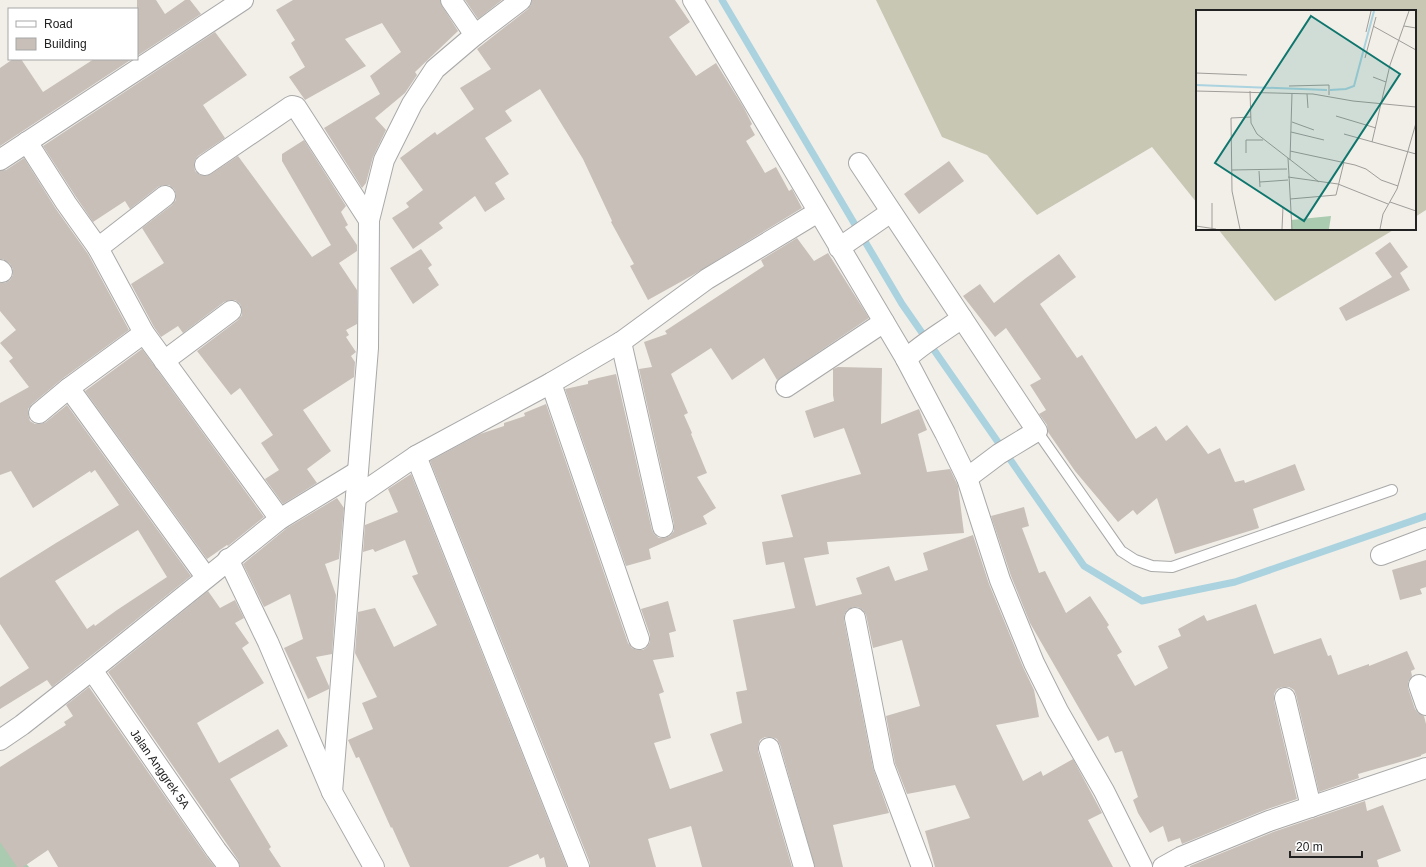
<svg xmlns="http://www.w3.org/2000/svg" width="1426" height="867" font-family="Arial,sans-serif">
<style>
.construction{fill:#c7c7b4}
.cemetery{fill:#aacbaf}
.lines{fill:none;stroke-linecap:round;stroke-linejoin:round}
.stream{stroke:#aad3df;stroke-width:7}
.building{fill:#c7bfb8;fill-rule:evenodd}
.service-casing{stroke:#a9a9a9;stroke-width:12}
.minor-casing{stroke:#a9a9a9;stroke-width:22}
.service{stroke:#fff;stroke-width:10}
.minor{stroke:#fff;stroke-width:20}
.labels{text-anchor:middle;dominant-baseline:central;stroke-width:3.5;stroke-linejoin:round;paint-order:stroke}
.street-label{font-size:12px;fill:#222;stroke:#fff}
.inset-river{fill:none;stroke:#aad3df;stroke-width:2}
.inset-road{fill:none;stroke:#9f9d99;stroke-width:1}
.view{fill:#0f766e;fill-opacity:0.15;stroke:#0f766e;stroke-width:2}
.inset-edge{fill:none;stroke:#222;stroke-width:2}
</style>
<rect width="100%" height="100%" fill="#f2efe9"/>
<!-- construction -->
<g class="construction">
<polygon points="876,0 1426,0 1426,210 1415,217 1415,11 1197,11 1197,203 1152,147 1037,215 987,155 942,137"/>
<polygon points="1218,229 1395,229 1275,301"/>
</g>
<!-- cemetery -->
<polygon class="cemetery" points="0,834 29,867 0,867"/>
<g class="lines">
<!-- stream -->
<polyline class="stream" points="722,0 902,304 1084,566 1142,601 1235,582 1426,516"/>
</g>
<!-- building -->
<g class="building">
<polygon points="137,0 156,0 165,14 185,0 190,0 201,14 137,56"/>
<polygon points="293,0 440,0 442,6 458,31 415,72 417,75 405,93 375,118 386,130 373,157 366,183 362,188 324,128 380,94 370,76 401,52 382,23 345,39 366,66 305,100 289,77 305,67 291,43 295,40 276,10"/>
<polygon points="465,0 502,0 478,19"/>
<polygon points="532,0 675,0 690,22 669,37 696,76 716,63 744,108 752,124 750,126 755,135 746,141 765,173 776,167 789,191 792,189 802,208 693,275 648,300 630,266 634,264 611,222 612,221 583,159 540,89 505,111 512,121 485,138 509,174 495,183 505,199 485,212 475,196 439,223 443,228 413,249 392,218 409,207 406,203 423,190 400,158 435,132 437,135 474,109 460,88 491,69 477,49 528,9 531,5"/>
<polygon points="215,32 247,75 203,105 225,138 198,156 195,160 194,165 195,171 200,175 206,176 211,174 238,156 312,257 331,245 282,161 282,154 304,140 346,206 341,212 348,225 345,227 357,245 357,251 339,263 357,290 357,324 346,330 349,335 346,337 356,352 351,356 355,362 354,377 303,410 331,451 307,469 317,483 283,504 265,479 279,470 261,443 273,435 240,388 231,395 197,351 238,320 242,315 242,310 240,304 235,300 230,300 224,302 183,333 178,326 161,337 154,327 131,284 164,263 142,228 172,205 176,200 176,195 174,189 169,185 163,185 158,187 130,209 125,201 93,222 76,197 43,146"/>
<polygon points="13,59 21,59 43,92 94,59 132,59 0,146 0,68"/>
<path d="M 24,158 L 56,209 L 88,254 L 129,330 L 62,379 L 32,404 L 28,409 L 28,415 L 30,421 L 35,424 L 41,424 L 46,422 L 67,405 L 191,576 L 52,687 L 47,680 L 0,709 L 0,687 L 29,668 L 0,624 L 0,578 L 56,543 L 119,505 L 95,470 L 91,473 L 90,471 L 33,508 L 11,471 L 0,475 L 0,403 L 29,387 L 9,361 L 13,358 L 0,343 L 16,330 L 0,311 L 0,283 L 5,283 L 10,280 L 13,275 L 13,269 L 10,264 L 3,259 L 0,259 L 0,171 L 6,170 ZM 138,530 L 167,577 L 117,610 L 95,626 L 94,624 L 87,629 L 55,581 Z"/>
<polygon points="949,161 964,181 919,214 904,194"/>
<polygon points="797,238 814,261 828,253 869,318 777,380 764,358 732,380 711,348 671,374 688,413 684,415 692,433 691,434 707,473 697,477 716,508 703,516 707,524 649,549 651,559 626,566 565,389 588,384 588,381 598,378 616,374 652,530 654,534 659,538 665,538 670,536 674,531 674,524 639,369 652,367 644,342 667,334 665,331 764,266 761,260"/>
<polygon points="1390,242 1408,267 1400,273 1410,290 1346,321 1339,308 1392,277 1375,253"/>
<polygon points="421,249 432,265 428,268 439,285 413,304 390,268"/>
<polygon points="1059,254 1076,277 1040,304 1077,358 1082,355 1136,439 1156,426 1166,441 1187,425 1208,454 1220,448 1235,482 1244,480 1245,483 1295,464 1305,490 1253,509 1259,528 1175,554 1157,498 1137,515 1133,510 1118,522 1075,471 1048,432 1047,425 1039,414 1046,410 1030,385 1041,379 1006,328 995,337 963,296 980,284 994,303 1026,278"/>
<polygon points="142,349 264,517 228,546 227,545 207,559 85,391"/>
<polygon points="838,367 882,368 881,424 919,409 927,430 918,434 927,472 950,469 958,486 964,533 827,542 829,554 804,558 816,606 862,594 856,578 889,566 895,581 928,570 923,553 973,535 989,584 1023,667 1034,690 1039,717 996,725 1023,781 1041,771 1043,776 1073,759 1102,813 1088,820 1113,867 935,867 925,831 970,818 955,785 907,794 895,763 886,716 920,706 902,640 873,648 866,615 863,610 858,607 853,607 847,610 844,615 844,620 873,768 889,813 833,825 843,867 815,867 780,745 777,739 771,737 765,737 760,740 758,746 758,751 792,867 702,867 691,826 648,839 656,867 590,867 590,863 430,461 480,434 504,426 504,423 525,416 524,413 546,404 628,643 632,648 637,650 643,650 647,647 650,642 650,635 641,609 668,601 676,631 669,633 674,657 653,660 664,692 659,694 671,738 654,743 670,789 723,771 710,734 742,723 736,692 747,690 733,620 795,608 784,562 766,565 762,542 793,537 781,495 861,474 844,428 814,438 805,411 834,401 833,395 833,369"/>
<polygon points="411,474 567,867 546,867 544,857 540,859 538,854 508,867 410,867 392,827 391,828 359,757 356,758 348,740 373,729 362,703 377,697 355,653 358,612 375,608 394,647 437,625 412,576 418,574 405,540 375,552 373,549 363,552 365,525 398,512 388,489"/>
<polygon points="337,498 344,508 339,559 325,564 336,595 332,654 316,657 329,686 329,689 308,699 284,648 303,639 290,594 264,607 243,564 287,528"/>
<polygon points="1024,507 1029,526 1022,528 1039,573 1045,571 1066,613 1090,596 1109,625 1107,627 1122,652 1117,655 1135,686 1168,668 1158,646 1181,636 1178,629 1204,615 1207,621 1256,604 1274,654 1321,638 1328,656 1331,655 1338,675 1369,664 1369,666 1407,651 1415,669 1411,671 1412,676 1408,682 1408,688 1415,709 1418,713 1424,716 1426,724 1426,753 1421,755 1421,756 1358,774 1359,778 1319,792 1296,695 1294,690 1289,687 1282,687 1277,689 1274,694 1274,701 1297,799 1265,810 1182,844 1180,838 1168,842 1163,826 1150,833 1138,813 1133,800 1138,797 1122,751 1115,753 1108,736 1098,741 1030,623 1011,576 991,516"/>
<polygon points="1426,560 1426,587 1420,589 1422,594 1400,600 1392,570"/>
<polygon points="208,591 220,608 235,600 244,618 235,623 249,643 242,648 264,683 197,723 219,763 278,729 288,746 230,779 271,847 269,849 281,867 240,867 238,860 108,672"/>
<polygon points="89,687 207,857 215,867 58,867 48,850 23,867 17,867 0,842 0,767 66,725 64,722 73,716 66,705"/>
<polygon points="1365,801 1367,811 1383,805 1401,851 1377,860 1379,867 1190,867 1190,866 1273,832"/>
</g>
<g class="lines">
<defs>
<polyline id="service" points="1037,431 1121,551 1135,560 1152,566 1172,567 1392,490"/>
<g id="minor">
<polyline points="451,0 475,35"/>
<polyline points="693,0 906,359 945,433 967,478 1000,580 1034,663 1058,711 1104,791 1142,867"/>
<polyline points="27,142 66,203 98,248 144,333 280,519"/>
<polyline points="0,160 243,0"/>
<polyline points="859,163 1037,431 999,454 967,478"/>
<polyline points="205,165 290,107 292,106 296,107 369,220"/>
<polyline points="98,248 165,196"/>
<polyline points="839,248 891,212"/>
<polyline points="0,270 2,272"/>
<polyline points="621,342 663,527"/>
<path d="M 906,359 C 923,343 943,332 962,318"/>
<polyline points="164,361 231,311"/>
<polyline points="551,383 639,639"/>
<polyline points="786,387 884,322"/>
<polyline points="69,388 206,577"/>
<polyline points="39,413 69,388 144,333"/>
<polyline points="416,456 579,867"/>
<polyline points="356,497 416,456 551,383 621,342 707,279 818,212"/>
<polyline points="1381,555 1426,538"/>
<polyline points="228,559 268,642 332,792 374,867"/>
<polyline points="855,618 884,766 922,867"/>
<polyline points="92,670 216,850 229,867"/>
<polyline points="1419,685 1426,705"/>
<polyline points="1285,698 1311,807"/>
<polyline points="0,740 22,725 92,670 280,519 357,472"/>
<polyline points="769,748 804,867"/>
<polyline points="332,792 368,348 369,220 384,160 412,104 435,69 475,35 521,0"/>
<polyline points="1163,867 1181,857 1269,821 1426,768"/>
</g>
</defs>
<!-- service casing -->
<use href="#service" class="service-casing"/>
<!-- minor casing -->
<use href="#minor" class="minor-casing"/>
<!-- service -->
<use href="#service" class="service"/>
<!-- minor -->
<use href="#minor" class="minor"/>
</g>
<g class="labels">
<!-- street labels -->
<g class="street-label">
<text transform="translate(160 769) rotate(55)">Jalan Anggrek 5A</text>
</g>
</g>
<!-- overview -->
<g transform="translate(1196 10)">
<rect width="220" height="220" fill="#f2efe9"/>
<path d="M 135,206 L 133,219 L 95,219 L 95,210 Z" fill="#aacbaf"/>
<path class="inset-river" d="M 0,75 L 131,80M 134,80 L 150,79 L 158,76 L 178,1"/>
<path class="inset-road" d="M 177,16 L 220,40M 208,16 L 220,18M 170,22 L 175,1M 169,48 L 180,7M 0,63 L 51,65M 177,67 L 190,72M 93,76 L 133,75 L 133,85M 0,81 L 117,84 L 157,91 L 220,97M 54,81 L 55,113 L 61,124 L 123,172M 111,84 L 112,98M 140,106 L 180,118M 96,112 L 118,120M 95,122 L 128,130M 148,124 L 220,144M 176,132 L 194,55 L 213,1M 94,141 L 159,155 L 170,159 L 185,170 L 202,176M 50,143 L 50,130 L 67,130M 92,148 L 96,219M 94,150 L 96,83M 36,160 L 91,159M 63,161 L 64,177M 92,167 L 142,174 L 192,194M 64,172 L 92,170M 94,189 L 140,185 L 148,152M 194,192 L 220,201M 0,216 L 20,219M 16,219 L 16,193M 44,219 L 36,181 L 35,108 L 55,107M 86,219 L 87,197M 184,219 L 187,204 L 201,179 L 220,113"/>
<path class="view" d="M 115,6 L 204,64 L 108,211 L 19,153 Z"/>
<rect width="220" height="220" class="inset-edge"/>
</g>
<!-- legend -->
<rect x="8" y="8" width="130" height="52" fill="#ffffff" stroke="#a7a7a7"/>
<rect x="16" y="21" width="20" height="6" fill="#ffffff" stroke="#a7a7a7"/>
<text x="44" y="28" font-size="12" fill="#222222">Road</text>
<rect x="16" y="38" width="20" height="12" fill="#c7bfb8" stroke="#a7a7a7"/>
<text x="44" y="48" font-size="12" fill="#222222">Building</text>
<!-- scale -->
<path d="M1290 851v6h72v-6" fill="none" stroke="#222222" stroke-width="2"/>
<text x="1296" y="851" font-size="12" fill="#222222" stroke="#ffffff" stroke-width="3" paint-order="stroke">20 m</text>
</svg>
